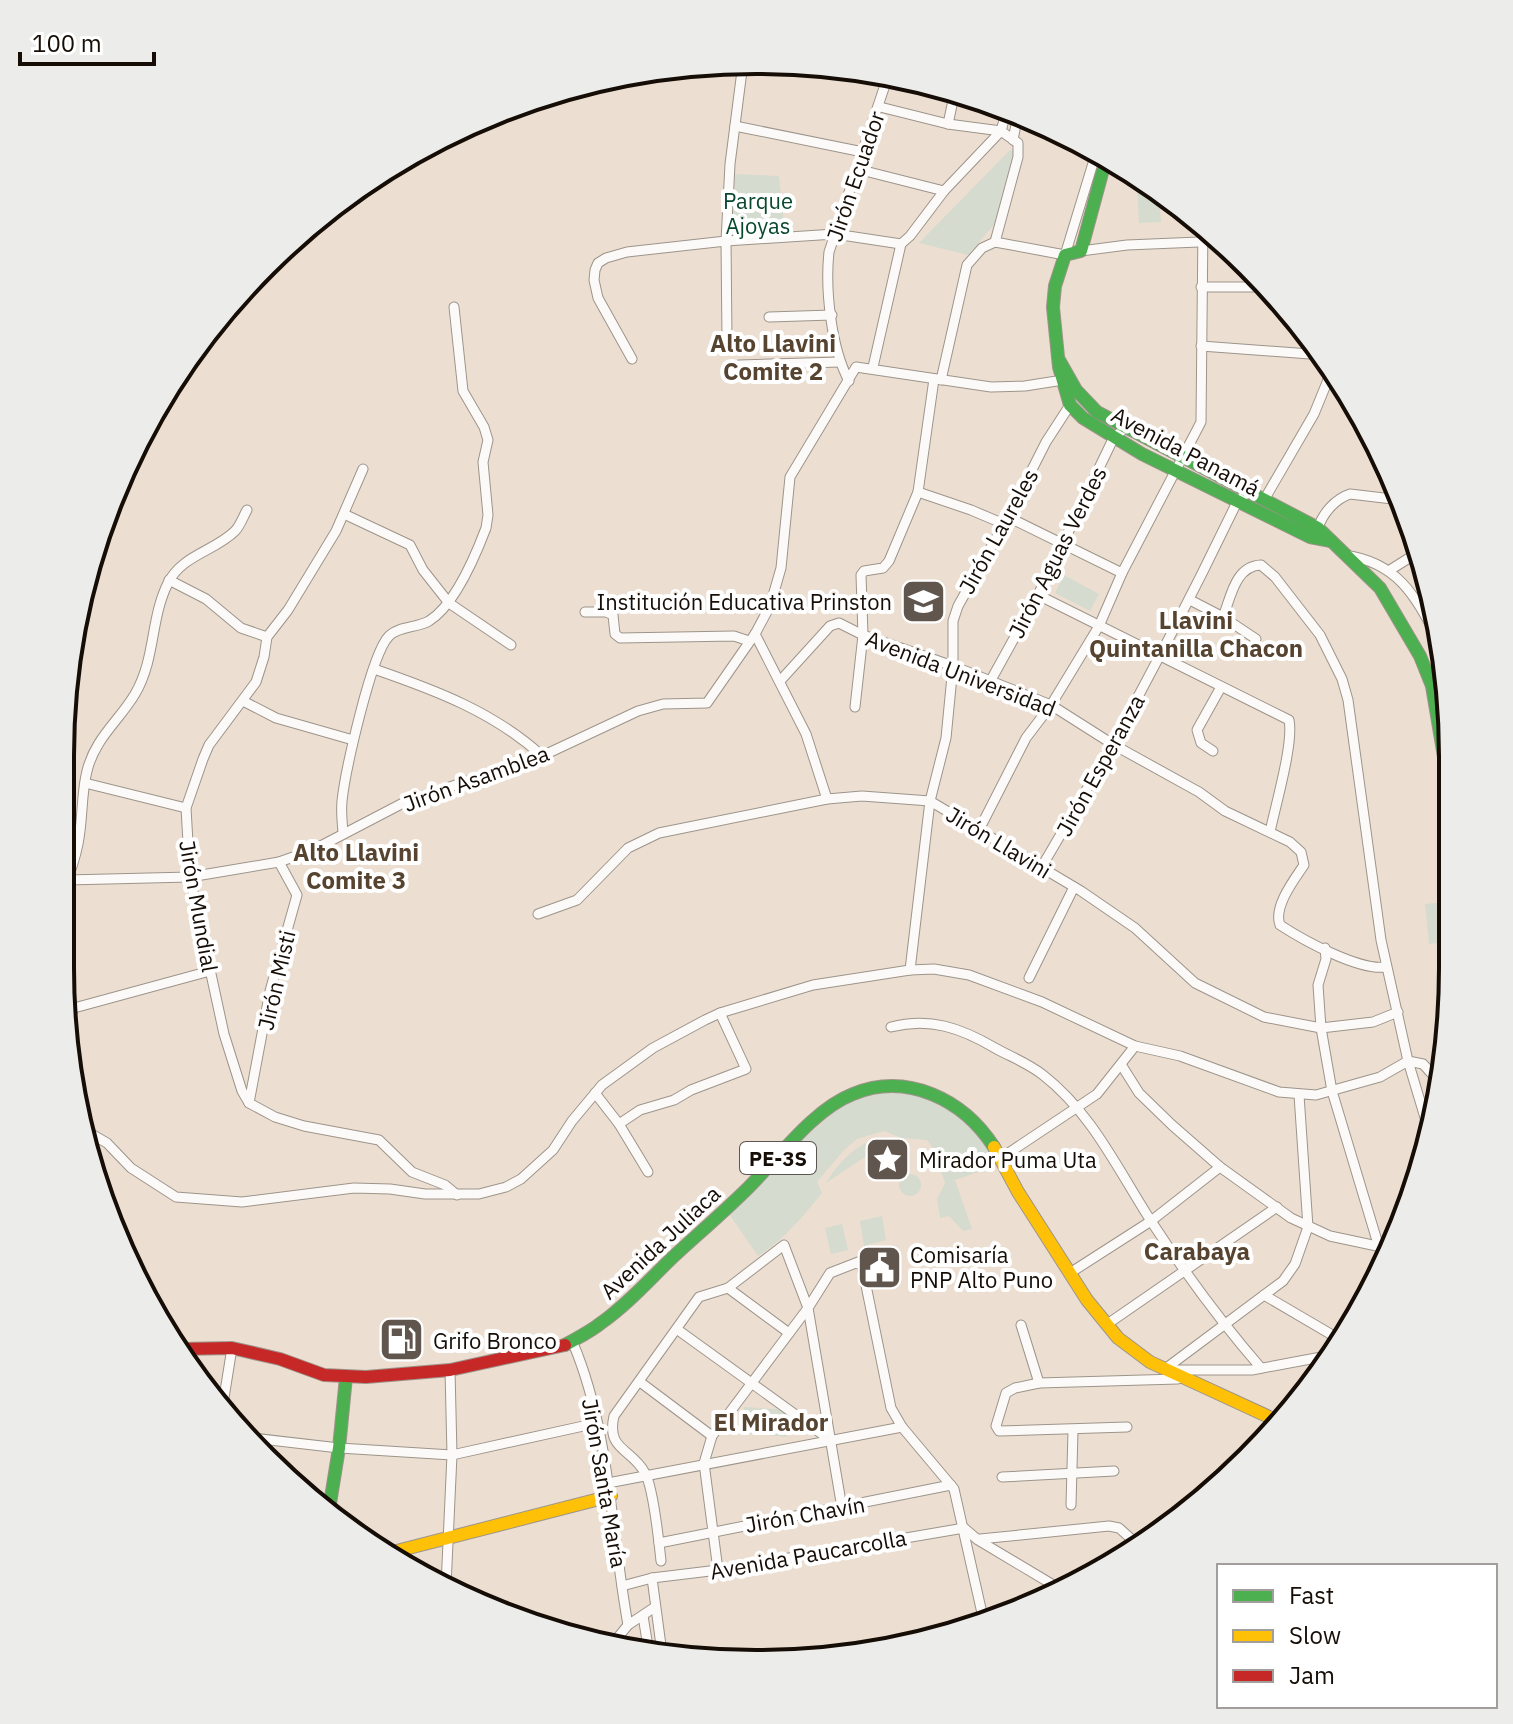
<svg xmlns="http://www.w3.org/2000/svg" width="1513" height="1724" font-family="'IBM Plex Sans',sans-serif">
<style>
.green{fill:#d5dbce}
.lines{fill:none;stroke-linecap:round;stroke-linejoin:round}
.street-casing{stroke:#9d948a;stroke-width:11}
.fast-casing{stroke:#9d948a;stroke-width:14}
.slow-casing{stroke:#9d948a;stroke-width:14}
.jam-casing{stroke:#9d948a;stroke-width:14}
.street{stroke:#fcfaf8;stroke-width:9}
.fast{stroke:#4caf50;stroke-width:12}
.slow{stroke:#ffc107;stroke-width:12}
.jam{stroke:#c62828;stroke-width:12}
.labels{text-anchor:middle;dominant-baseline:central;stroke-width:8;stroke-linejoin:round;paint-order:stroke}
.shield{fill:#fff;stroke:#5b5651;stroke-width:2}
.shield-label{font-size:20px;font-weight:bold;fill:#150d06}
.street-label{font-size:22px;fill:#150d06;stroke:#fff}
.park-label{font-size:22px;fill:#08482d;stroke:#fff}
.poi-label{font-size:22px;fill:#150d06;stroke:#fff;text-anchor:start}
.neighbourhood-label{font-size:24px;font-weight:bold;fill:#574430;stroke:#fff}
.rim{fill:none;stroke:#150d06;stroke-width:4}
</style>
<rect width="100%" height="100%" fill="#ecdfd2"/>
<!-- green -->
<g class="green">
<polygon points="1014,150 1016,153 997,221 968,255 919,243 1009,151"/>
<polygon points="735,174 779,176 785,236 732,240"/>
<polygon points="1151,186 1159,193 1161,222 1139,223 1137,187"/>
<polygon points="1064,575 1099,594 1090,611 1055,593"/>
<polygon points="1445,902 1450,942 1429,944 1425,904"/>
<path d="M 885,1092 L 927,1096 L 958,1112 L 1002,1164 L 955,1180 L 972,1229 L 963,1231 L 949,1216 L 940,1218 L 937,1199 L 945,1183 L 938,1163 L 939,1157 L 927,1140 L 901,1138 L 884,1131 L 857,1139 L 844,1150 L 817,1182 L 822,1193 C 804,1215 782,1242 758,1256 L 725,1208 L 845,1102 Z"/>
<path d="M 884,1137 L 900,1144 L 899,1150 L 890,1143 L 878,1144 L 868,1155 L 826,1183 C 838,1163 858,1141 884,1137 Z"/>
<circle cx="910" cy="1185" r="11"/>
<polygon points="882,1216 886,1240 864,1246 860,1221"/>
<polygon points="842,1224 848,1250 831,1254 825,1228"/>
<polygon points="744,1407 789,1410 787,1437 742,1433"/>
</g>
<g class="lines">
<defs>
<g id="street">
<polyline points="880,107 948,124 1001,131 1018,143 1018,157 995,242"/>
<polyline points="948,124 955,91"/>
<polyline points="735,126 863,152"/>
<polyline points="1013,140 1018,114"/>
<polyline points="857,169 944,191"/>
<polyline points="1081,251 1127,245 1223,241"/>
<polyline points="1201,287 1267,287"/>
<polyline points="769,317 832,315"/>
<polyline points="727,339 726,241 730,164 743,63"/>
<polyline points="1201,346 1323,355"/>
<polyline points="632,359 598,298 594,280 595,270 598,263 606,258 627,252 726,241 835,234 901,244"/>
<polyline points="739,365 840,362"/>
<polyline points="873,367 901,244 910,236 944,191 1001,131 1007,109"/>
<polyline points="941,380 967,265 982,248 995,242 1065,255 1097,150"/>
<path d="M 849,381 C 831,348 825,289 829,252 L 888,76"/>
<polyline points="363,469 336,531 288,610 267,637 264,657 256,682 209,745 203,759 186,808 190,877 224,1034 242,1091 249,1103 275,1117 304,1126 379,1140 412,1172 445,1185 457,1195"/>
<polyline points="918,492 971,510 1004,524"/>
<polyline points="1264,500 1314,414 1332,370"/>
<polyline points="344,514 410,545 423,570 449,603 511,645"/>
<polyline points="1008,517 1122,573"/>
<path d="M 1318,528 C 1323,513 1335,499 1350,494 L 1401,500"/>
<path d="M 1345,555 C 1400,563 1416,598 1440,643"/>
<polyline points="1390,570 1409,558 1422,556"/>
<polyline points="169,580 206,599 241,628 267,637"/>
<path d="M 1038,595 L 1289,720 C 1294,743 1275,807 1270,832"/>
<polyline points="1190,600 1223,617 1256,639"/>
<polyline points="585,612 606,612 613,615 615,634 620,638 734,636 749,641"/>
<path d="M 1223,617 C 1231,597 1235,566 1261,565 L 1275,577 L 1320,635 L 1342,679 L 1348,700 L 1381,940 L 1408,1061 L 1429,1131 L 1421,1155 L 1421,1169"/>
<polyline points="755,634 806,734 827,799"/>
<path d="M 374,669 C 435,690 494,712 542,756"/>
<polyline points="991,680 1038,595 1114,437 1127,427"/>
<path d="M 780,681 L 830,626 L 839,623 L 863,635 L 953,666 L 1051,705 L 1114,745 L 1199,792 L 1225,811 L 1290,842 L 1301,852 L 1304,865 C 1294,880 1273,907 1280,925 C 1303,940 1359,971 1386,967"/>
<polyline points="243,701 276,718 353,740"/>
<polyline points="855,707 863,635 861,575 864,571 883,568 889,561 918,492 934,379"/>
<polyline points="1213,751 1201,743 1197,730 1221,687"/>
<polyline points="85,783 186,808"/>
<polyline points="979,830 1026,738 1051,705 1099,626 1122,573 1201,422 1203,224"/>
<path d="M 343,832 C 342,822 341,812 342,801 C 345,773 371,654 389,636 C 399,626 417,628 429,621 C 455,605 475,557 486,528 L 488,515 L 483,462 L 488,440 L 484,427 L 463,391 L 454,307"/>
<path d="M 1041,868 C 1112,749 1177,627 1237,502 L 1248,492"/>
<polyline points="67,880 190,877 279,862 313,850 405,802 542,756 638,711 663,704 707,703 755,634 770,606 781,568 790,477 856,367 991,387 1025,386 1063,380"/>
<path d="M 63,890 C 69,876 75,859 78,844 C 83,820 81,794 87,771 C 95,738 119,721 135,694 C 156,658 150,619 168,583 C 182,555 215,551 235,531 C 240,526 243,517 247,510"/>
<polyline points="538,914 577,900 628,848 659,833 827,799 862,796 930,801 1081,891 1135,928 1195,983 1264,1017 1321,1028 1373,1022 1398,1012"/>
<polyline points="1325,948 1326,959 1318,985 1321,1028 1332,1091 1378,1244"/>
<polyline points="910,970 930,801 946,738 953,666 953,621 958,606 1008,517 1046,442 1070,405"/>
<polyline points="1029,978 1074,887"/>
<polyline points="67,1019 74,1008 210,971"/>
<path d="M 891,1027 C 930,1017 961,1028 995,1048 C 1011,1057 1028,1063 1043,1075 C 1092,1113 1118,1170 1151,1221 C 1185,1273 1221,1322 1261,1368"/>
<polyline points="1408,1061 1423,1064 1440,1083"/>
<polyline points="1122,1066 1139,1093 1172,1125 1220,1167 1291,1218 1330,1236 1391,1249"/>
<polyline points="595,1093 619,1124 648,1172"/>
<polyline points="249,1103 270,991 297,895 279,862"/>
<polyline points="619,1124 640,1110 674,1100 691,1090 746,1069 720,1013"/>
<polyline points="81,1128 107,1143 131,1168 176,1197 242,1202 354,1188 390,1189 425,1194 479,1194 506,1187 521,1179 553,1150 572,1121 602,1085 653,1048 705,1020 720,1013 813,985 910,970 934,969 969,975 1042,1002 1135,1046 1180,1056 1279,1092 1316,1095 1380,1077 1408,1061"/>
<polyline points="1001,1158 1097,1094 1135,1046"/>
<polyline points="1070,1273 1151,1221 1220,1167"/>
<polyline points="728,1288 789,1333"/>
<polyline points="1264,1295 1339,1339"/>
<polyline points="1021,1325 1039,1383"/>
<polyline points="1106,1325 1277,1207"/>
<polyline points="678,1330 829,1439"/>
<polyline points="1339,1341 1352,1322"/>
<path d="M 573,1343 C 610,1431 611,1531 628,1625"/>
<polyline points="1165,1369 1283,1281 1295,1264 1308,1227 1299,1095"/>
<polyline points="1177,1370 1252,1370 1332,1355"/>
<polyline points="640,1382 712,1436"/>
<polyline points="222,1410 232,1348"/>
<polyline points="1127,1427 999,1431 996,1426 1006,1393 1015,1388 1039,1383 1178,1379"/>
<polyline points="244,1437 339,1448 452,1455 597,1423"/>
<polyline points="1002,1477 1114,1471"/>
<polyline points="608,1483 902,1427"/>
<polyline points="1071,1505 1073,1431"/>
<polyline points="980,1539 1109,1526 1119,1528 1137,1544"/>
<polyline points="659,1543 951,1485"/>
<path d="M 661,1561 C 659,1542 653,1487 645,1473 C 632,1448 606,1451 614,1416 L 699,1297 L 728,1288 L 784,1245 L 808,1308 L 842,1508"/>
<polyline points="718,1570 704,1463 712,1436 808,1308 830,1273 861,1261 891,1408 902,1427 954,1489 984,1622"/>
<polyline points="652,1578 662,1653"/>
<polyline points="446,1586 452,1455 450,1370"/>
<polyline points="622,1586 652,1578 718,1570 964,1528 978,1540 1065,1592"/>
<polyline points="643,1616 649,1653"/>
<polyline points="610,1647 628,1625 655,1607"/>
</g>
<g id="fast">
<polyline points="1107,155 1081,251 1065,255 1055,286 1053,307 1059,367 1070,405 1083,418 1142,454 1310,537 1331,541"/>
<polyline points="1059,360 1076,390 1097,412 1318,528 1380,588 1420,656 1432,686 1444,757 1452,829"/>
<path d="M 565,1345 C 577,1338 590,1332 601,1323 C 627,1305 650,1279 673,1257 C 698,1234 725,1211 749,1187 C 779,1157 814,1109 853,1094 C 907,1072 963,1099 994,1147"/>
<polyline points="328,1516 339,1448 346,1377"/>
</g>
<g id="slow">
<polyline points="994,1147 1018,1192 1087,1300 1118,1338 1150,1362 1280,1422"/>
<polyline points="389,1553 611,1496"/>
</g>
<polyline id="jam" points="181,1349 232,1348 280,1359 324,1375 366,1377 450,1370 565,1345"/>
</defs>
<!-- street casing -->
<use href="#street" class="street-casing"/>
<!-- fast casing -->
<use href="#fast" class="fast-casing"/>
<!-- slow casing -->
<use href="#slow" class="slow-casing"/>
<!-- jam casing -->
<use href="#jam" class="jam-casing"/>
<!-- street -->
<use href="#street" class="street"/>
<!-- fast -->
<use href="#fast" class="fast"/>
<!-- slow -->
<use href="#slow" class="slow"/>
<!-- jam -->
<use href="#jam" class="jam"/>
</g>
<!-- icons -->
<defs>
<symbol id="school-square" viewBox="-11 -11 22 22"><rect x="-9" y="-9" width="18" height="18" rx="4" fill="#60564d" stroke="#fff"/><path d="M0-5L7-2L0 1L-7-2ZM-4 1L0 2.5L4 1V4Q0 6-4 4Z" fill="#fff"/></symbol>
<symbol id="sight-square" viewBox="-11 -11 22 22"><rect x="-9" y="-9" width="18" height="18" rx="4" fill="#60564d" stroke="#fff"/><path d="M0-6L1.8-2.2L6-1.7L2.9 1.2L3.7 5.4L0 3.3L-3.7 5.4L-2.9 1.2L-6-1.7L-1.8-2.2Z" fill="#fff"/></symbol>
<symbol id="civic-square" viewBox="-11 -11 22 22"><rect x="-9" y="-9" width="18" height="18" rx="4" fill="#60564d" stroke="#fff"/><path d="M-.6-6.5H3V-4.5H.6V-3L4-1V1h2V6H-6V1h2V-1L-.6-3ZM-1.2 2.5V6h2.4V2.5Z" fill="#fff"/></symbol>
<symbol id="fuel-square" viewBox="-11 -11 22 22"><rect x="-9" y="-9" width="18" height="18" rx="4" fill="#60564d" stroke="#fff"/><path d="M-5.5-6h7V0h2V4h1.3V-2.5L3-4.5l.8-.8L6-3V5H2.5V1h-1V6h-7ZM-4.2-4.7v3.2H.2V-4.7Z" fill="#fff"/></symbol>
</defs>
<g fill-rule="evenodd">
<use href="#school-square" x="898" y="576" width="51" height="51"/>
<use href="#sight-square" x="862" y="1134" width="51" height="51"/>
<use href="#civic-square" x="854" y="1242" width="51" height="51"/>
<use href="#fuel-square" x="376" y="1314" width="51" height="51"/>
</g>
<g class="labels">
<!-- shield labels -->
<rect class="shield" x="740" y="1142" width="76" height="32" rx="6"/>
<g class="shield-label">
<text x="778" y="1158">PE-3S</text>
</g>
<!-- street labels -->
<g class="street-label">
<text transform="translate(855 176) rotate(-71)">Jirón Ecuador</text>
<text transform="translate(1186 451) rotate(28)">Avenida Panamá</text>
<text transform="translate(998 531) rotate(-61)">Jirón Laureles</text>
<text transform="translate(1057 552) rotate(-63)">Jirón Aguas Verdes</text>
<text transform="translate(961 673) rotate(21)">Avenida Universidad</text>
<text transform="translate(1100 765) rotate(-61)">Jirón Esperanza</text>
<text transform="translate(476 778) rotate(-20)">Jirón Asamblea</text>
<text transform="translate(999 842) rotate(31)">Jirón Llavini</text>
<text transform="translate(199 906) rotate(80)">Jirón Mundial</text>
<text transform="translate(276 980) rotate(-77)">Jirón Misti</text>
<text transform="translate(660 1242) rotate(-43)">Avenida Juliaca</text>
<text transform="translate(605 1483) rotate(80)">Jirón Santa María</text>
<text transform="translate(805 1514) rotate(-10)">Jirón Chavín</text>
<text transform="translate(808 1554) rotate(-10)">Avenida Paucarcolla</text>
</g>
<!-- park labels -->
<g class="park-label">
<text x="758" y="200">Parque<tspan x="758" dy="25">Ajoyas</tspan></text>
</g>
<!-- poi labels -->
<g class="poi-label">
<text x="892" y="601" text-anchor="end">Institución Educativa Prinston</text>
<text x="919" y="1159">Mirador Puma Uta</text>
<text x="910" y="1254">Comisaría<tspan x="910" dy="25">PNP Alto Puno</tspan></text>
<text x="433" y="1340">Grifo Bronco</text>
</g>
<!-- neighbourhood labels -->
<g class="neighbourhood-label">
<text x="773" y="343">Alto Llavini<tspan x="773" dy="28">Comite 2</tspan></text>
<text x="1196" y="620">Llavini<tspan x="1196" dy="28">Quintanilla Chacon</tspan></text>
<text x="356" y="852">Alto Llavini<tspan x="356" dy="28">Comite 3</tspan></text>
<text x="1197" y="1251">Carabaya</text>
<text x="771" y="1422">El Mirador</text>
</g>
</g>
<!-- crop -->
<path d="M0 0H1513V1724H0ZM756 74H757A682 682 0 0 1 1439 756V968A682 682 0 0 1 757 1650H756A682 682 0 0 1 74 968V756A682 682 0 0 1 756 74Z" fill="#ececeb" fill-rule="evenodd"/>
<path class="rim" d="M756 74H757A682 682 0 0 1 1439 756V968A682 682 0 0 1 757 1650H756A682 682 0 0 1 74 968V756A682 682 0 0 1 756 74Z"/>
<!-- legend -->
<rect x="1217" y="1564" width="280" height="144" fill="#ffffff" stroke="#a19e9b" stroke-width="2"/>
<rect x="1233" y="1590" width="40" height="12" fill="#4caf50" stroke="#a19e9b" stroke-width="2"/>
<text x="1289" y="1604" font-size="24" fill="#150d06">Fast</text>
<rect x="1233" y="1630" width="40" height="12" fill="#ffc107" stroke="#a19e9b" stroke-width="2"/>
<text x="1289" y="1644" font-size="24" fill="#150d06">Slow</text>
<rect x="1233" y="1670" width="40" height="12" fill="#c62828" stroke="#a19e9b" stroke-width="2"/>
<text x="1289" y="1684" font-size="24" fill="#150d06">Jam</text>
<!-- scale -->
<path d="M20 52v12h134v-12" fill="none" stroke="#150d06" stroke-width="4"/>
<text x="32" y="52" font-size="24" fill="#150d06" stroke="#ffffff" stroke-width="6" paint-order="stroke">100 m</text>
</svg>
